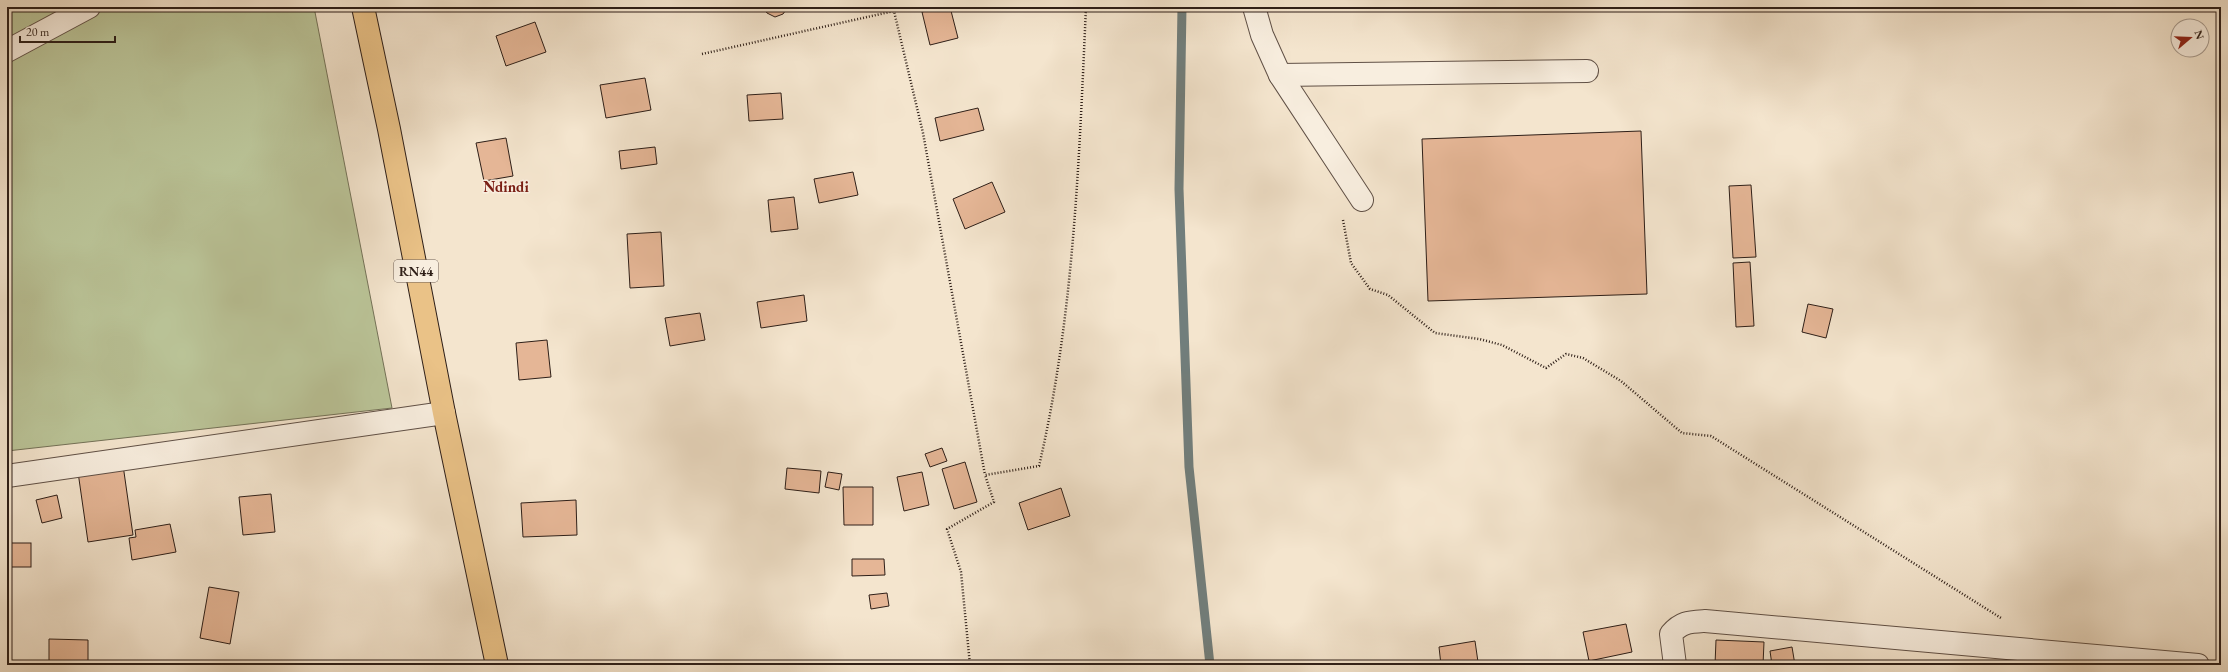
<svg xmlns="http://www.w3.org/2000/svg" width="2228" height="672" font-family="'EB Garamond',serif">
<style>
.green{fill:#bbc599;stroke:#747258}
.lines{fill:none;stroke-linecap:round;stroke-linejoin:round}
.stream{stroke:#717e7c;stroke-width:9}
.building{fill:#e5b696;stroke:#2e1f18}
.minor-casing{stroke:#605046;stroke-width:24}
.primary-casing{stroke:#2e1f18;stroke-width:24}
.path{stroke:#2e1f18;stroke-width:2.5;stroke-dasharray:1 2;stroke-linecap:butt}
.minor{stroke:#f8eedf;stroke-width:22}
.primary{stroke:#eac287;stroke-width:22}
.labels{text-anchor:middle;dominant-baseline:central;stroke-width:3;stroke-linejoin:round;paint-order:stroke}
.shield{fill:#f8eedf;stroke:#6b5d54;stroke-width:1}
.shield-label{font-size:13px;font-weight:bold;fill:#2e1f18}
.neighbourhood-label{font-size:15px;font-weight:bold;fill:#7a1f14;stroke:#f8eedf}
</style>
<rect width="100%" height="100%" fill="#f4e5ce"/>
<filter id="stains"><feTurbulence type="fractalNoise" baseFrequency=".005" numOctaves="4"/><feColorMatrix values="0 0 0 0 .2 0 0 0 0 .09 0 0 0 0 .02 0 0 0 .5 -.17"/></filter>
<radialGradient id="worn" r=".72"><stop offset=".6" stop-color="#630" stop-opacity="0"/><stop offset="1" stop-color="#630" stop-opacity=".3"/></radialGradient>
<!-- green -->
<polygon class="green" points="7,7 314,7 392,408 7,451"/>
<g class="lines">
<!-- stream -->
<polyline class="stream" points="1182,7 1179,189 1189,467 1210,665"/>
</g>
<!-- building -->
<g class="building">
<polygon points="763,7 788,7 783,14 775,17 767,13"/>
<polygon points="942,7 950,7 958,38 930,45 922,12"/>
<polygon points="535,22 546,52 506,66 496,36"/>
<polygon points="645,78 651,110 606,118 600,85"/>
<polygon points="781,93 783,119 749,121 747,95"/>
<polygon points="978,108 984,130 940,141 935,118"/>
<polygon points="1641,131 1647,294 1428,301 1422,139"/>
<polygon points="506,138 513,176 484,181 476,143"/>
<polygon points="655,147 657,164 621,169 619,151"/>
<polygon points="853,172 858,195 819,203 814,179"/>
<polygon points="992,182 1005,212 965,229 953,199"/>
<polygon points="1751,185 1756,257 1733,258 1729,186"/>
<polygon points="794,197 798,229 771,232 768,200"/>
<polygon points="661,232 664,286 630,288 627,234"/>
<polygon points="1750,262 1754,326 1736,327 1733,263"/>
<polygon points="804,295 807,321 761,328 757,302"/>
<polygon points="1808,304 1833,309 1826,338 1802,332"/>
<polygon points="700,313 705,340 670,346 665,318"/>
<polygon points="547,340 551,377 519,380 516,343"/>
<polygon points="942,448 947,461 930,467 925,454"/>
<polygon points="965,462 977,502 954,509 942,469"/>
<polygon points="123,465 133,535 88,542 78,472"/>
<polygon points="787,468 821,471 819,493 785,489"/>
<polygon points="828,472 842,474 839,490 825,487"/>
<polygon points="922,472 929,505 904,511 897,477"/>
<polygon points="843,487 873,487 873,525 844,525"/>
<polygon points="1061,488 1070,516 1028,530 1019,503"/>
<polygon points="271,494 275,532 243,535 239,497"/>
<polygon points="57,495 62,518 42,523 36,500"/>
<polygon points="576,500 577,535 523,537 521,503"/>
<polygon points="170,524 176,552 132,560 129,538 136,537 135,530"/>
<rect x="7" y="543" width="24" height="24"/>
<polygon points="852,559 884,559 885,575 852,576"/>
<polygon points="209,587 239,592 230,644 200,638"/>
<polygon points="887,593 889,606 871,609 869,595"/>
<polygon points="1626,624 1632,652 1589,661 1583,632"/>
<polygon points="49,639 88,640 88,665 49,665"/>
<polygon points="1716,640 1764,642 1763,665 1715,665"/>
<polygon points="1475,641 1478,662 1441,665 1439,647"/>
<polygon points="1792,647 1795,665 1772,665 1770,651"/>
</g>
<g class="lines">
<defs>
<g id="minor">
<polyline points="1254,7 1262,35 1280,75 1362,200"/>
<polyline points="7,51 89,7"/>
<polyline points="1280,75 1587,71"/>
<polyline points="7,476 444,413"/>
<path d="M 1675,665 L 1671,634 C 1681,622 1689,622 1705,621 L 2198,665"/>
</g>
<polyline id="primary" points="363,7 389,129 444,413 497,665"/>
</defs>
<!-- minor casing -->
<use href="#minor" class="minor-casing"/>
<!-- primary casing -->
<use href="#primary" class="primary-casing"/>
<!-- path -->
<g class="path">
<polyline points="893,7 923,133 985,475"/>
<polyline points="702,54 894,11"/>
<polyline points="1343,220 1351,263 1370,289 1388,295 1435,333 1479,339 1502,345 1546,368 1566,354 1583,358 1621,381 1682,433 1711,436 2001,618"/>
<path d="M 970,665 L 961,572 L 947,529 L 994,502 L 985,475 L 1039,466 C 1074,316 1079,161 1086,7"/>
</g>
<!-- minor -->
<use href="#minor" class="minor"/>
<!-- primary -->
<use href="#primary" class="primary"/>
</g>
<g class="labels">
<!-- shield labels -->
<rect class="shield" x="394" y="260" width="44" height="22" rx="3"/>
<g class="shield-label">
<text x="416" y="271">RN44</text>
</g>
<!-- neighbourhood labels -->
<g class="neighbourhood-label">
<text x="506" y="186">Ndindi</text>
</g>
</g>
<!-- margin -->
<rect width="2228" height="672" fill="none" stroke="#f4e5ce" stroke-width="24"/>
<rect x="8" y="8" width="2212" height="656" fill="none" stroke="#2e1f18" stroke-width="2"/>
<rect x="12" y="12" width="2204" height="648" fill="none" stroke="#2e1f18"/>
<!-- north arrow -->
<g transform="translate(2190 38) rotate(71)"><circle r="19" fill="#f8eedf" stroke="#a79b8f"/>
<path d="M0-3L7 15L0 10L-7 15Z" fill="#8f2418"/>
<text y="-6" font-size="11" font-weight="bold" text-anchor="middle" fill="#2e1f18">N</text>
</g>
<!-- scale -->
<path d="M20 36v6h95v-6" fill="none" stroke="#2e1f18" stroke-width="2"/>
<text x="26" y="36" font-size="12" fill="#2e1f18" stroke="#f8eedf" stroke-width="3" paint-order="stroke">20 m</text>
<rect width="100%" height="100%" filter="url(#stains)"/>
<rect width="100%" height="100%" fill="url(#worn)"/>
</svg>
